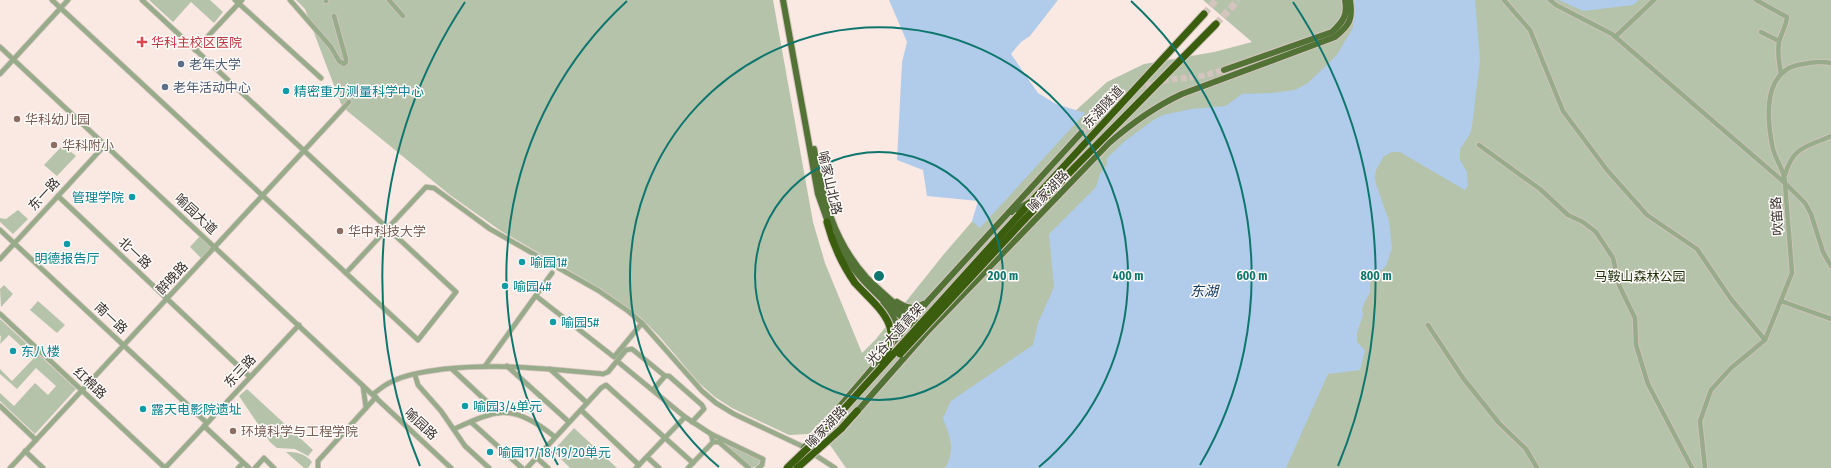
<svg xmlns="http://www.w3.org/2000/svg" width="1831" height="468" font-family="'Fira Sans Condensed','Noto Sans SC',sans-serif">
<style>
.green{fill:#b6c3ab}
.water{fill:#b0ccea}
.lines{fill:none;stroke-linecap:round;stroke-linejoin:round}
.major-tunnel{stroke:#d3c4be;stroke-width:6;stroke-dasharray:6 3;stroke-linecap:butt}
.highway-tunnel{stroke:#d3c4be;stroke-width:7;stroke-dasharray:7 3.5;stroke-linecap:butt}
.minor-casing{stroke:#d3c4be;stroke-width:6}
.major-casing{stroke:#d3c4be;stroke-width:8}
.highway-casing{stroke:#d3c4be;stroke-width:9}
.minor{stroke:#98ab8a;stroke-width:4.5}
.major{stroke:#537336;stroke-width:6}
.highway{stroke:#3a5e0e;stroke-width:7}
.highway-bridge-casing{stroke:#d3c4be;stroke-width:9;stroke-linecap:butt}
.highway-bridge{stroke:#3a5e0e;stroke-width:7}
.ring{fill:none;stroke:#0f766e;stroke-width:2}
.health-dot{fill:#e0444e;stroke:#fdfaf8;stroke-width:1.5}
.service-dot{fill:#5c6f8a;stroke:#fdfaf8;stroke-width:1.5}
.culture-dot{fill:#0f9aa8;stroke:#fdfaf8;stroke-width:1.5}
.education-dot{fill:#8d6e63;stroke:#fdfaf8;stroke-width:1.5}
.labels{text-anchor:middle;dominant-baseline:central;stroke-width:3;stroke-linejoin:round;paint-order:stroke}
.health-label{font-size:13px;fill:#be3a42;stroke:#fdfaf8;text-anchor:start}
.service-label{font-size:13px;fill:#4e5e75;stroke:#fdfaf8;text-anchor:start}
.culture-label{font-size:13px;fill:#0d838f;stroke:#fdfaf8;text-anchor:start}
.street-label{font-size:13px;fill:#38322f;stroke:#fdfaf8}
.education-label{font-size:13px;fill:#785e54;stroke:#fdfaf8;text-anchor:start}
.park-label{font-size:13px;fill:#1f3008;stroke:#fdfaf8}
.water-label{font-size:14px;font-style:italic;fill:#113a62;stroke:#fdfaf8}
.centre{fill:#0f766e;stroke:#fdfaf8;stroke-width:2}
.ring-label{font-size:12px;text-anchor:middle;font-weight:bold;fill:#0f766e;stroke:#fdfaf8;stroke-width:3;stroke-linejoin:round;paint-order:stroke}
</style>
<rect width="100%" height="100%" fill="#fae9e2"/>
<!-- green -->
<g class="green">
<polygon points="149,0 210,0 223,12 214,23 191,2 173,22"/>
<polygon points="296,0 773,0 813,222 825,263 862,353 876,339 944,254 1039,144 1107,82 1144,64 1214,52 1252,42 1203,0 1831,0 1831,468 846,468 830,445 822,420 809,434 789,435 732,408 715,397 699,383 659,336 640,317 601,289 501,231 450,195 346,110 341,104 305,9"/>
<polygon points="63,145 76,156 57,176 44,165"/>
<polygon points="18,210 28,219 13,234 0,222 0,218 6,219"/>
<polygon points="200,236 212,247 201,258 190,247"/>
<polygon points="4,285 13,294 1,307 0,289"/>
<polygon points="38,301 65,325 57,333 30,310"/>
<polygon points="0,319 76,389 35,434 0,401 0,393 14,406 35,383 48,395 56,386 36,368 17,389 0,374 0,369 12,381 34,358 9,335 0,344 1,337 0,335"/>
<polygon points="247,389 313,450 308,456 295,449 277,448 270,442 239,396"/>
<polygon points="574,428 617,468 570,468 553,451"/>
<polygon points="723,442 761,460 759,465 752,468"/>
<path d="M 286,452 C 296,452 305,453 312,462 L 308,468 L 304,468 Z"/>
</g>
<!-- water -->
<g class="water">
<polygon points="889,0 1058,0 1030,36 1021,42 1011,54 1038,93 1056,104 1085,113 980,228 972,221 978,201 927,196 923,170 897,160 902,62 907,42"/>
<path d="M 1354,0 L 1475,0 L 1480,60 L 1472,126 L 1470,134 L 1460,149 L 1460,160 L 1467,172 L 1468,186 L 1465,190 L 1400,152 L 1392,152 L 1384,156 L 1376,170 L 1375,176 L 1376,184 L 1389,221 L 1392,248 L 1386,266 L 1370,282 L 1370,292 L 1362,308 L 1363,315 L 1357,333 L 1357,342 L 1365,350 L 1360,370 L 1328,374 L 1286,468 L 945,468 C 956,449 950,437 943,418 L 951,401 L 1033,345 L 1038,323 L 1054,287 L 1049,234 L 1096,187 L 1100,174 L 1107,164 L 1107,158 L 1125,141 L 1152,121 L 1163,115 L 1191,109 L 1226,106 L 1242,94 L 1271,93 L 1295,90 L 1308,83 L 1336,56 L 1353,28 Z"/>
<polygon points="1559,0 1639,0 1633,5 1583,11"/>
</g>
<g class="lines">
<!-- major-tunnel -->
<polyline class="major-tunnel" points="1081,133 1103,111 1139,87 1167,80 1202,76 1224,70"/>
<!-- highway-tunnel -->
<g class="highway-tunnel">
<polyline points="1204,14 1216,0"/>
<polyline points="1216,24 1238,0"/>
</g>
<defs>
<g id="minor">
<polyline points="52,0 418,340 456,292 142,0"/>
<polyline points="235,0 321,78"/>
<polyline points="290,0 331,47 339,61 344,64 346,62 346,59 334,16"/>
<polyline points="326,0 326,1"/>
<polyline points="389,0 403,16"/>
<polyline points="1504,0 1530,30 1563,111 1607,170 1647,215 1697,249 1731,299 1765,340"/>
<polyline points="1550,0 1556,5 1612,34 1785,183 1792,273 1765,340 1731,368 1711,390 1700,421 1705,468"/>
<path d="M 1756,0 L 1787,17 C 1786,27 1781,33 1779,42 C 1777,53 1779,63 1781,74"/>
<polyline points="1761,32 1779,41"/>
<polyline points="1615,37 1654,0"/>
<polyline points="0,47 451,468"/>
<polyline points="195,50 242,0"/>
<path d="M 1831,63 C 1821,61 1813,62 1803,64 C 1798,65 1791,66 1786,70 C 1763,85 1768,126 1773,149 C 1776,161 1785,171 1785,183 L 1805,203 L 1811,214 L 1823,252 L 1831,266"/>
<polyline points="0,74 68,0"/>
<polyline points="1479,145 1540,189 1568,215 1583,222 1596,232 1613,258 1619,285 1635,318 1636,345 1648,384 1692,468"/>
<path d="M 1785,175 C 1793,146 1807,147 1831,136"/>
<polyline points="58,196 250,377"/>
<polyline points="0,230 207,423"/>
<polyline points="0,259 105,145"/>
<polyline points="346,273 426,187 434,188 490,229 599,291 628,311 642,323 702,391 716,403 734,414 806,448"/>
<polyline points="536,296 614,357 642,323"/>
<polyline points="1781,301 1831,319"/>
<polyline points="0,314 165,468"/>
<polyline points="1428,325 1463,378 1499,423 1526,449 1537,468"/>
<polyline points="617,361 685,417 711,434 713,442 688,468"/>
<polyline points="485,366 552,273"/>
<polyline points="507,366 569,422"/>
<polyline points="452,369 499,413"/>
<polyline points="550,369 587,403"/>
<polyline points="415,375 418,385 441,411 465,446 489,468"/>
<polyline points="363,386 366,408"/>
<polyline points="653,390 665,376"/>
<path d="M 373,394 C 379,390 384,385 391,382 C 406,374 427,371 444,369 C 499,363 548,369 603,374 L 608,372 L 626,350 L 632,349 L 665,376 L 669,376 L 702,405 L 704,409 L 692,422"/>
<polyline points="0,406 36,440"/>
<polyline points="581,410 639,465"/>
<polyline points="471,422 522,468"/>
<polyline points="204,426 249,468"/>
<path d="M 454,429 C 468,423 483,415 498,413 C 519,410 540,425 555,437"/>
<polyline points="711,434 763,459 762,465 758,468"/>
<polyline points="713,442 719,442 749,468"/>
<polyline points="25,451 43,468"/>
<polyline points="812,453 835,468"/>
<polyline points="647,457 659,468"/>
<polyline points="537,458 548,468"/>
<polyline points="10,468 349,102"/>
<polyline points="165,468 299,325"/>
<polyline points="238,468 243,463"/>
<polyline points="255,468 264,458 274,468"/>
<polyline points="318,468 318,461 376,397"/>
<polyline points="527,468 601,388 606,385 693,463"/>
<polyline points="636,468 685,417"/>
</g>
<g id="major">
<polyline points="783,0 818,194 829,225"/>
<path d="M 1224,70 L 1332,32 C 1343,22 1348,15 1345,0"/>
<path d="M 814,149 C 823,197 832,239 866,277 C 884,295 904,311 922,328"/>
<polyline points="1012,212 1030,202"/>
<path d="M 834,237 C 850,273 882,299 910,325"/>
<path d="M 897,302 C 906,308 914,310 923,304"/>
<path d="M 883,304 C 891,314 902,325 896,338"/>
<polyline points="889,347 928,301 1081,133"/>
<path d="M 854,415 L 927,332 L 1109,143 C 1132,123 1154,107 1182,94 L 1335,37 C 1350,25 1353,19 1350,0"/>
<polyline points="804,448 883,356"/>
</g>
<g id="highway">
<polyline points="1019,215 1204,14"/>
<polyline points="1024,220 1075,167"/>
<path d="M 827,222 C 833,245 841,263 855,283"/>
<polyline points="841,429 857,411"/>
</g>
</defs>
<!-- minor casing -->
<use href="#minor" class="minor-casing"/>
<!-- major casing -->
<use href="#major" class="major-casing"/>
<!-- highway casing -->
<use href="#highway" class="highway-casing"/>
<!-- minor -->
<use href="#minor" class="minor"/>
<!-- major -->
<use href="#major" class="major"/>
<!-- highway -->
<use href="#highway" class="highway"/>
<defs>
<g id="highway-bridge">
<polyline points="1075,167 1216,24"/>
<path d="M 855,283 C 878,308 906,326 882,361"/>
<polyline points="900,354 1024,220"/>
<polyline points="787,468 813,443 1019,215"/>
<polyline points="797,468 841,429"/>
</g>
</defs>
<!-- highway-bridge casing -->
<use href="#highway-bridge" class="highway-bridge-casing"/>
<!-- highway-bridge -->
<use href="#highway-bridge" class="highway-bridge"/>
</g>
<!-- distance rings -->
<g class="ring">
<circle cx="879" cy="276" r="124"/>
<path d="M719 467A249 249 0 1 1 1039 467"/>
<path d="M558 465A373 373 0 0 1 627 1M1131 1A373 373 0 0 1 1200 465"/>
<path d="M420 466A497 497 0 0 1 465 2M1293 2A497 497 0 0 1 1338 466"/>
</g>
<!-- markers -->
<path class="health-dot" d="M140 36h4v4h4v4h-4v4h-4v-4h-4v-4h4z"/>
<g class="service-dot">
<circle cx="181" cy="64" r="4"/>
<circle cx="165" cy="87" r="4"/>
</g>
<g class="culture-dot">
<circle cx="286" cy="91" r="4"/>
<circle cx="132" cy="197" r="4"/>
<circle cx="67" cy="244" r="4"/>
<circle cx="522" cy="262" r="4"/>
<circle cx="505" cy="286" r="4"/>
<circle cx="553" cy="322" r="4"/>
<circle cx="13" cy="351" r="4"/>
<circle cx="465" cy="406" r="4"/>
<circle cx="143" cy="409" r="4"/>
<circle cx="490" cy="452" r="4"/>
</g>
<g class="education-dot">
<circle cx="17" cy="119" r="4"/>
<circle cx="54" cy="145" r="4"/>
<circle cx="340" cy="231" r="4"/>
<circle cx="233" cy="431" r="4"/>
</g>
<g class="labels">
<!-- health labels -->
<g class="health-label">
<text x="151" y="42">华科主校区医院</text>
</g>
<!-- service labels -->
<g class="service-label">
<text x="189" y="64">老年大学</text>
<text x="173" y="87">老年活动中心</text>
</g>
<!-- culture labels -->
<g class="culture-label">
<text x="294" y="91">精密重力测量科学中心</text>
<text x="124" y="197" text-anchor="end">管理学院</text>
<text x="67" y="258" text-anchor="middle">明德报告厅</text>
<text x="530" y="262">喻园1#</text>
<text x="513" y="286">喻园4#</text>
<text x="561" y="322">喻园5#</text>
<text x="21" y="351">东八楼</text>
<text x="473" y="406">喻园3/4单元</text>
<text x="151" y="409">露天电影院遗址</text>
<text x="498" y="452">喻园17/18/19/20单元</text>
</g>
<!-- street labels -->
<g class="street-label">
<text transform="translate(1103 107) rotate(-47)">东湖隧道</text>
<text transform="translate(830 183) rotate(77)">喻家山北路</text>
<text transform="translate(1048 191) rotate(-46)">喻家湖路</text>
<text transform="translate(44 194) rotate(-48)">东一路</text>
<text transform="translate(196 214) rotate(43)">喻园大道</text>
<text transform="translate(1777 216) rotate(-94)">吹笛路</text>
<text transform="translate(135 253) rotate(43)">北一路</text>
<text transform="translate(172 278) rotate(-47)">醉晚路</text>
<text transform="translate(111 318) rotate(43)">南一路</text>
<text transform="translate(895 334) rotate(-48)">光谷大道高架</text>
<text transform="translate(240 371) rotate(-47)">东三路</text>
<text transform="translate(90 383) rotate(43)">红棉路</text>
<text transform="translate(421 424) rotate(43)">喻园路</text>
<text transform="translate(826 427) rotate(-46)">喻家湖路</text>
</g>
<!-- education labels -->
<g class="education-label">
<text x="25" y="119">华科幼儿园</text>
<text x="62" y="145">华科附小</text>
<text x="348" y="231">华中科技大学</text>
<text x="241" y="431">环境科学与工程学院</text>
</g>
<!-- park labels -->
<g class="park-label">
<text x="1640" y="276">马鞍山森林公园</text>
</g>
<!-- water labels -->
<g class="water-label">
<text x="1204" y="291">东湖</text>
</g>
</g>
<circle cx="879" cy="276" r="6" class="centre"/>
<g class="ring-label">
<text x="1003" y="280">200 m</text>
<text x="1128" y="280">400 m</text>
<text x="1252" y="280">600 m</text>
<text x="1376" y="280">800 m</text>
</g>
</svg>
